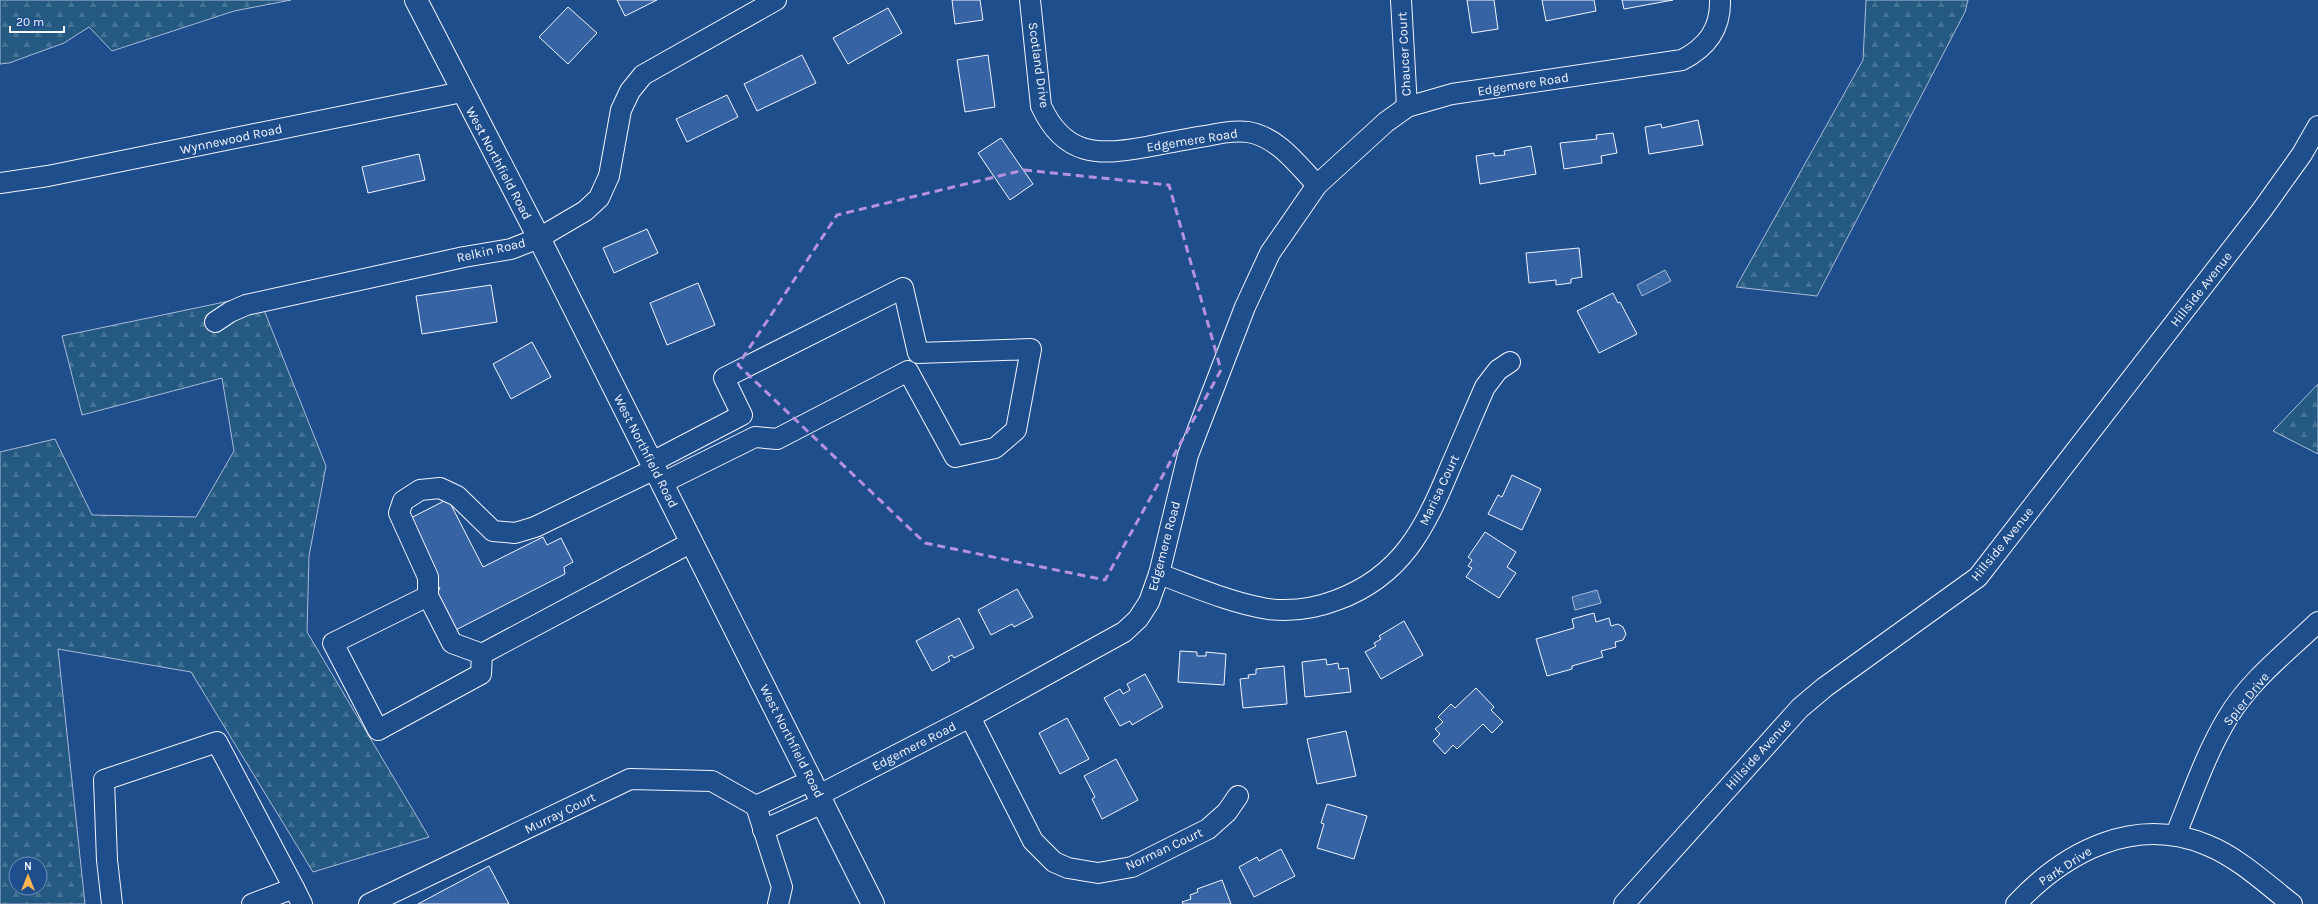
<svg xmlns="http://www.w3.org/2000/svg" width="2318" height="904" font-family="Karla,sans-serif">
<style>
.forest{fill:url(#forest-firs);stroke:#a8bbd7;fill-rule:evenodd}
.water{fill:url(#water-ripples);stroke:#a8bbd7}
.building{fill:#3563a3;stroke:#f2f6ff}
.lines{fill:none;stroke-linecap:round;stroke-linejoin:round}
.minor-casing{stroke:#f2f6ff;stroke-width:22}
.major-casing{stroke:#f2f6ff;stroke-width:24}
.minor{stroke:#1f4e8c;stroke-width:20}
.major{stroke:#1f4e8c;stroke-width:22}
.marked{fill:none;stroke:#b691df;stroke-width:3;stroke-dasharray:8 5;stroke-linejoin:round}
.labels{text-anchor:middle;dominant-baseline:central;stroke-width:3;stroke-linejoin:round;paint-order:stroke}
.street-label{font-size:13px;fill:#f2f6ff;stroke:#1f4e8c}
</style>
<defs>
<pattern id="forest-firs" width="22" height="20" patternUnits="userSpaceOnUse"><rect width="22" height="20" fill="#245a82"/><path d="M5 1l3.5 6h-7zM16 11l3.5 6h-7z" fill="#447295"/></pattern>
<pattern id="water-ripples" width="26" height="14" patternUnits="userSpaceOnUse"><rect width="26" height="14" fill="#3b69a3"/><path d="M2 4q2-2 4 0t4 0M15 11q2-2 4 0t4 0" fill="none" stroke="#587fb1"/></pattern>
</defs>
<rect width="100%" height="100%" fill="#1f4e8c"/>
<!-- forest -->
<g class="forest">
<polygon points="0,0 291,0 234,11 112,51 89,27 64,43 9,63 0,64"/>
<polygon points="1866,0 1968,0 1965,12 1817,296 1736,287 1863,60"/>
<path d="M 258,295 L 326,466 L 309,556 L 307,632 L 429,837 L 313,872 L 191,672 L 58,649 L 85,904 L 0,904 L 0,452 L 55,439 L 92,515 L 196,517 L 234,451 L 222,378 L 82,415 L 62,336 ZM 16,864 L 40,864 L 40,888 L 16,888 Z"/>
<polygon points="2318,384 2318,454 2273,431"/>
</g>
<!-- water -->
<g class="water">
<polygon points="1665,270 1671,281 1642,296 1637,285"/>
<polygon points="1597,590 1601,603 1575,610 1572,597"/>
</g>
<!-- building -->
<g class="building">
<polygon points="617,0 657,0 625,16"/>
<polygon points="952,0 980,0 983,20 955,24"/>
<polygon points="1467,0 1494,0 1498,29 1472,33"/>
<polygon points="1542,0 1594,0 1596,11 1546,21"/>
<polygon points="1622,0 1673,0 1624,9"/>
<polygon points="568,7 597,33 568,64 539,37"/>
<polygon points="888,8 902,33 848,64 833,38"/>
<polygon points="802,55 816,83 757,111 744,84"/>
<polygon points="988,55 995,107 965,112 957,60"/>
<polygon points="727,95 738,117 687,142 676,119"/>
<polygon points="1698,120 1703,145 1649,154 1645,127 1661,124 1662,128"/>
<polygon points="1613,133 1617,153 1601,156 1602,163 1564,169 1560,143 1597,139 1596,135"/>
<polygon points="1001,138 1033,184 1010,200 978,153"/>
<polygon points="1531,146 1536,174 1480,184 1476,156 1494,153 1494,156 1505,155 1504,151"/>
<polygon points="419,154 425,180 368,193 362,167"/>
<polygon points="647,229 658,253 614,273 603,248"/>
<polygon points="1579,248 1582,277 1571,279 1571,283 1556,285 1556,280 1529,283 1526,253"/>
<polygon points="698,283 715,325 667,345 650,303"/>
<polygon points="491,285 497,322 422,334 416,296"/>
<polygon points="1613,293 1618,303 1620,302 1637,334 1599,353 1577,311"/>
<polygon points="532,342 551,377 511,399 493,364"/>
<polygon points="1512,475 1541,489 1522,530 1488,514 1498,495 1502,497"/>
<polygon points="448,499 483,567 543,537 547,545 561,538 573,562 564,567 565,574 450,633 430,594 440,589 405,521"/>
<polygon points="1485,532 1516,552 1507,567 1516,573 1499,598 1466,577 1472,568 1468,566 1472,560 1468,557"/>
<polygon points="1017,589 1033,617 1014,627 1012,624 991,635 978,610"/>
<polygon points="1594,613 1596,622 1609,618 1611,626 1618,624 1623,627 1626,634 1623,640 1615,642 1616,647 1601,651 1603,657 1572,666 1572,669 1547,676 1536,639 1574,628 1572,619"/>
<polygon points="959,618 974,648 954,658 952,655 948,657 950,661 932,671 916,641"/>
<polygon points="1404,621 1423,655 1381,679 1365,652 1376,646 1374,643 1381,639 1379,636"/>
<polygon points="1180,651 1197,652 1197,656 1206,656 1206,652 1226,654 1224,685 1178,682"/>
<polygon points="1326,659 1327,665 1338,663 1339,669 1348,668 1351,692 1305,697 1302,662"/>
<polygon points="1284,666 1287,704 1243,708 1240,679 1249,678 1248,675 1256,674 1256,669"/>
<polygon points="1145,674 1163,707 1132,725 1130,721 1120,726 1104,698 1120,689 1123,694 1130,690 1127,684"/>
<polygon points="1476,688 1494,707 1491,710 1503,722 1492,733 1483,724 1457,749 1453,745 1445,754 1433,741 1440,734 1435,729 1443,722 1438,717 1451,704 1455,708"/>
<polygon points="1067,718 1089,759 1060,774 1039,733"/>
<polygon points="1346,731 1356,776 1317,784 1307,739"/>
<polygon points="1116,759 1138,800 1102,819 1092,799 1095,797 1084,776"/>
<polygon points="1327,804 1367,816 1354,859 1317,848 1324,824 1321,823"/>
<polygon points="1281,849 1295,876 1254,897 1239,867 1257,857 1259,861"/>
<polygon points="489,866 509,904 418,904"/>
<polygon points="1222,880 1231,904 1183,904 1182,902 1191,899 1190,895 1198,892 1197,889"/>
</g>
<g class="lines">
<defs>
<g id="minor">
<path d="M 1030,0 L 1041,106 C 1064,156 1098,156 1146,147 C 1166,143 1186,139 1206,136 C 1219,133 1235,130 1248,132 C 1278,137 1298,165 1317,185"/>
<polyline points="1401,0 1407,107"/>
<polyline points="0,183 48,176 462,92"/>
<polyline points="215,322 230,312 246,305 464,257 511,249 539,238 585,211 599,198 609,176 621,110 630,91 643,75 776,0"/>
<polyline points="652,462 742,415 724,378 903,288 918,353 1031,349 1016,430 995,448 955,457 908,371 777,439 755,437 662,483"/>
<polyline points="655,469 535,527 515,533 493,531 457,496 440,488 420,490 403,501 399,513 428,577 428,596 452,643 482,654 692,542"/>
<path d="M 1159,574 C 1195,587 1231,603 1268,609 C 1291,612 1316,608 1337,600 C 1402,576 1425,528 1450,468 C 1462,441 1473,414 1485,387 L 1498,370 L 1510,362"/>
<polyline points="428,596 333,643 378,730 481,674 482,654"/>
<polyline points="970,717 1033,841 1054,862 1068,868 1098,873 1132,867 1208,829 1227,812 1238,796"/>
<path d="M 819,795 L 970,717 L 1124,632 L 1138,619 L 1149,602 L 1159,574 L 1188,455 L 1245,307 L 1270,253 L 1317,185 L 1386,122 L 1407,107 L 1452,94 L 1682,60 C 1707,47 1721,29 1720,0"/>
<polyline points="756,806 782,887 778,904"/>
<polyline points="756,806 812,780"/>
<polyline points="763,830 823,803"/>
<path d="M 2176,834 C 2192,795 2206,753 2228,717 C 2250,680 2288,651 2318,622"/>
<polyline points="112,904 107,860 104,780 217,742 294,888"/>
<polyline points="252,904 294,888 302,904"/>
<polyline points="369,904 630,779 712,781 756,806"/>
<polyline points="1624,904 1800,708 1825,687 1978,577 2262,210 2302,154 2318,126"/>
<path d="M 2016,904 C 2066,851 2135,815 2207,845 C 2239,858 2265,883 2292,904"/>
</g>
<polyline id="major" points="416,0 539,238 873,904"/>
</defs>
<!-- minor casing -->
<use href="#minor" class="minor-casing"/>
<!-- major casing -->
<use href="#major" class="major-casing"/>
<!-- minor -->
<use href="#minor" class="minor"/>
<!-- major -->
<use href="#major" class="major"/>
</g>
<!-- marked area -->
<path class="marked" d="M 1024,170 L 1169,185 L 1221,370 L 1105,580 L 925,543 L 738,365 L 837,215 Z"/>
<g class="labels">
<!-- street labels -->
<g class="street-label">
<text transform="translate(1404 54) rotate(-93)">Chaucer Court</text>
<text transform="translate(1039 65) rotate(82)">Scotland Drive</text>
<text transform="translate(1523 84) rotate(-9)">Edgemere Road</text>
<text transform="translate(231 139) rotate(-12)">Wynnewood Road</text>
<text transform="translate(1192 140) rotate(-9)">Edgemere Road</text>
<text transform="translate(499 163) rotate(62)">West Northfield Road</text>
<text transform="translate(491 250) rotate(-13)">Relkin Road</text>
<text transform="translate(2201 289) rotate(-52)">Hillside Avenue</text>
<text transform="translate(646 451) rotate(63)">West Northfield Road</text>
<text transform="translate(1439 490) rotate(-65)">Marisa Court</text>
<text transform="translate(2002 544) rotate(-51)">Hillside Avenue</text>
<text transform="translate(1164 546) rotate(-75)">Edgemere Road</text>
<text transform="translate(2246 699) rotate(-51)">Spier Drive</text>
<text transform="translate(792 741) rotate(63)">West Northfield Road</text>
<text transform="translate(914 746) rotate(-27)">Edgemere Road</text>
<text transform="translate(1758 754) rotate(-48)">Hillside Avenue</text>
<text transform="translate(560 813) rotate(-26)">Murray Court</text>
<text transform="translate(1164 849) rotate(-25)">Norman Court</text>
<text transform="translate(2065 866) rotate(-33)">Park Drive</text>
</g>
</g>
<!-- north arrow -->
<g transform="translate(28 876)"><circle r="19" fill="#1f4e8c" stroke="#7391ba"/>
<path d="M0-3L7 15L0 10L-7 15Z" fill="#ffb74d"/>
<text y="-6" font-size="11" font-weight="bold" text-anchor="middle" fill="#f2f6ff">N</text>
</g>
<!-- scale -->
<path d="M10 26v6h54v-6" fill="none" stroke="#f2f6ff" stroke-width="2"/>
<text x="16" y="26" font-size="12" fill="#f2f6ff" stroke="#1f4e8c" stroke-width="3" paint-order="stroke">20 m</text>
</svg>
